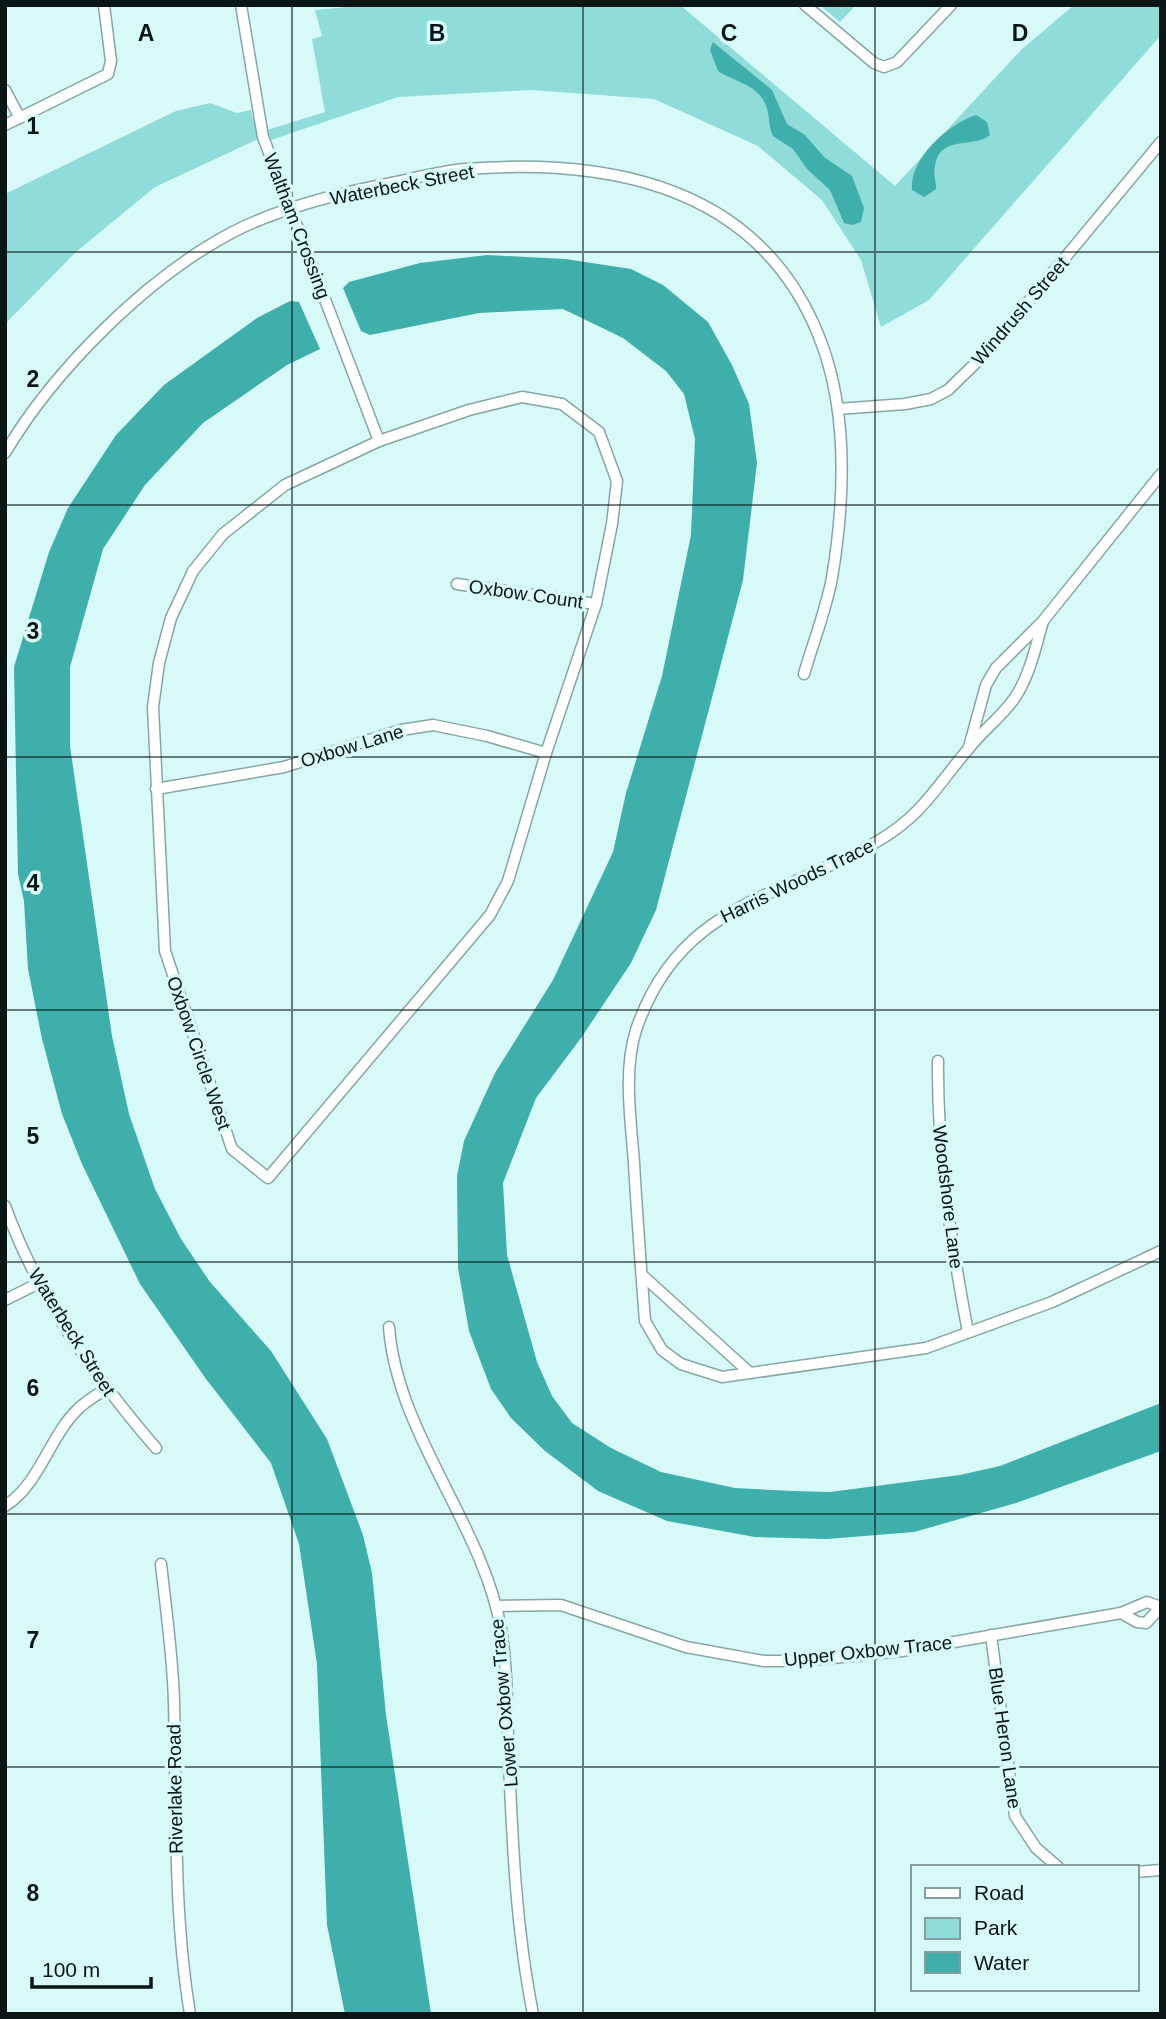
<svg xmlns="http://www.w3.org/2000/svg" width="1166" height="2019" font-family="Arial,sans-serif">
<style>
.green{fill:#90dcd8}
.water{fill:#3eafaa}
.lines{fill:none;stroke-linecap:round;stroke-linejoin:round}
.minor-casing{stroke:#86a6a3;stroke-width:13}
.minor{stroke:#fff;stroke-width:10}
.grid{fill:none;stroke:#091615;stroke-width:2;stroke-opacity:0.55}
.labels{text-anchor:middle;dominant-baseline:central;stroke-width:7;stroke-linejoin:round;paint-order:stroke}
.street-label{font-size:19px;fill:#091615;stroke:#d7f9f7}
.grid-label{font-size:23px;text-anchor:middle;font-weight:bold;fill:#091615;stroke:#d7f9f7;stroke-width:7;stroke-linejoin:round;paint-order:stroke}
</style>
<rect width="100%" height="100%" fill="#d7f9f7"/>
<!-- green -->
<g class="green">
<polygon points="370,5 680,5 895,186 1022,49 1074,5 1161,5 1161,35 929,300 881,327 861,260 822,200 758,146 654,99 531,90 398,97 271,140 267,130 325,112 312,39 322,36 315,10"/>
<polygon points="820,5 856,5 840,22"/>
<polygon points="210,103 237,113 251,110 258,139 155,187 76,252 5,324 5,194 176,111"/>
</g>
<!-- water -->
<g class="water">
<path d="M 713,42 L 772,90 L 787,124 L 805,135 L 824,157 L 852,176 L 864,208 L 861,222 L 852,225 L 844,223 L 830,190 L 808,170 L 793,149 L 773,136 C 768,126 770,113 765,103 C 756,84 733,81 718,71 L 710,50 Z"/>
<path d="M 976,115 L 987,122 L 990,135 C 973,149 940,134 935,166 C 933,174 936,181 936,189 L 924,197 L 912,190 C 909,159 948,124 976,115 Z"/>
<polygon points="487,255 565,259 631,269 663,285 708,322 732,365 749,404 757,463 743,580 656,910 631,963 581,1038 536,1098 503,1183 507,1255 537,1362 552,1396 572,1423 611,1448 661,1472 735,1488 793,1491 830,1492 960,1475 1000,1466 1161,1403 1161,1451 1016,1503 914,1532 827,1539 755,1537 667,1521 598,1491 545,1451 511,1418 491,1389 469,1331 458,1268 457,1176 464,1141 495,1073 553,980 613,852 626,793 662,676 691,535 695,439 684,394 666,371 623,338 563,309 479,313 370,335 361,331 343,288 349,282 420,263"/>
<polygon points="290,301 299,302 320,349 287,365 203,423 145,485 103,549 70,667 70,746 112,1036 129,1114 155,1189 181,1239 210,1282 271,1351 327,1439 363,1535 372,1573 386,1715 431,2014 345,2014 327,1925 317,1664 299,1544 271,1463 206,1379 140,1284 82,1164 62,1114 42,1039 28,969 24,901 18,874 14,667 49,552 68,508 116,435 164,385 257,318"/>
</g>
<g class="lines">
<defs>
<g id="minor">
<polyline points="241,5 263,137 379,441"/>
<polyline points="805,5 874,63 884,67 897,62 951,5"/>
<polyline points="5,90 20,118"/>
<polyline points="5,125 108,74 111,61 104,5"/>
<polygon points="522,397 562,404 599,432 617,481 612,524 596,604 546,753 508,881 490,915 268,1178 232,1149 165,951 153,707 159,663 171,618 193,571 223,534 285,485 379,441 469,410"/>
<polyline points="838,409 905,404 931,399 948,390 986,353 1161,142"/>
<path d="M 5,453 C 54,370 147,277 233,232 C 281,207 340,193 392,183 C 416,178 441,171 465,169 C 608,158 757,185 818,334 C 849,409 845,499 832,578 C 826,610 813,643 804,674"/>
<polyline points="457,584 596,604"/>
<path d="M 1043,621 C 1036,646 1030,674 1016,696 C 1004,715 984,729 970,747 C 937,785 924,814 878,841 C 779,899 679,903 636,1030 C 623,1071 631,1121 634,1163 C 637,1216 641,1269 645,1321 L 662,1350 L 681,1364 L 722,1377 L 926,1348 L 1052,1302 L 1161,1251"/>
<polyline points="969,747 986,685 996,668 1043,621 1161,474"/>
<polyline points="156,789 284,767 401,730 433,725 487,736 546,753"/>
<path d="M 938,1061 C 937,1153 951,1242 968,1332"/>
<path d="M 5,1206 C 38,1297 93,1375 156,1448"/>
<polyline points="642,1275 750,1373"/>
<polyline points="5,1300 39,1283"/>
<path d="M 389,1327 C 397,1434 483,1525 501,1629 C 507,1665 507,1703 508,1740 C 512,1832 515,1924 533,2014"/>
<path d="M 5,1506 C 40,1484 49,1437 78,1409 C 86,1401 96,1396 105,1389"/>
<path d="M 161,1564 C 166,1610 173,1657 174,1703 C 177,1807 173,1911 190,2014"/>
<polyline points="496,1606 561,1605 686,1647 764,1661 802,1661 902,1651 1121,1613 1147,1602 1161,1607"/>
<polyline points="1121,1613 1137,1622 1146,1623 1161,1607"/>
<polyline points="991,1635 1015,1816 1036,1848 1058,1867"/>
<polyline points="1136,1872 1161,1870"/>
</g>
</defs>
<!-- minor casing -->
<use href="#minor" class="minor-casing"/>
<!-- minor -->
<use href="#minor" class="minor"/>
</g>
<!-- grid -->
<path class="grid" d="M 292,5 L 292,2014M 583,5 L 583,2014M 875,5 L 875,2014M 5,252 L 1161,252M 5,505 L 1161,505M 5,757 L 1161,757M 5,1010 L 1161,1010M 5,1262 L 1161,1262M 5,1514 L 1161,1514M 5,1767 L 1161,1767"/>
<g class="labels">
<!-- street labels -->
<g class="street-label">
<text transform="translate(402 185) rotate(-11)">Waterbeck Street</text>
<text transform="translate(297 226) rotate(69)">Waltham Crossing</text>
<text transform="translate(1020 311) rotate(-49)">Windrush Street</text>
<text transform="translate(526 594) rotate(8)">Oxbow Count</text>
<text transform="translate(352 746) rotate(-17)">Oxbow Lane</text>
<text transform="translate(797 881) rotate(-26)">Harris Woods Trace</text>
<text transform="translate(199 1053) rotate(71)">Oxbow Circle West</text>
<text transform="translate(948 1197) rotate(83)">Woodshore Lane</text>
<text transform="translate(72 1332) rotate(58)">Waterbeck Street</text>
<text transform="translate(868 1651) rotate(-6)">Upper Oxbow Trace</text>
<text transform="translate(504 1703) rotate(-95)">Lower Oxbow Trace</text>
<text transform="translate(1005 1738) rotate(82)">Blue Heron Lane</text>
<text transform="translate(175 1789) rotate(-91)">Riverlake Road</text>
</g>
</g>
<g class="grid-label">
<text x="146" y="41">A</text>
<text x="437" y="41">B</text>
<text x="729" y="41">C</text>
<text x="1020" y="41">D</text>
<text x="33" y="134">1</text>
<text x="33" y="387">2</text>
<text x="33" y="639">3</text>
<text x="33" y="891">4</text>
<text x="33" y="1144">5</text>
<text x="33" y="1396">6</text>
<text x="33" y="1648">7</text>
<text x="33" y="1901">8</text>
</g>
<!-- border -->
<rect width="1166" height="2019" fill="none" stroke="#091615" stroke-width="14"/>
<!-- legend -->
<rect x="911" y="1865" width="228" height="126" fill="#d7f9f7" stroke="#859e9d" stroke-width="2"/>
<rect x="925" y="1888" width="35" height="10" fill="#ffffff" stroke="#859e9d" stroke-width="2"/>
<text x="974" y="1900" font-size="21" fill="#091615">Road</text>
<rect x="925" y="1918" width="35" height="21" fill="#90dcd8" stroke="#859e9d" stroke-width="2"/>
<text x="974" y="1935" font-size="21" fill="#091615">Park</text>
<rect x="925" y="1952" width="35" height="21" fill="#3eafaa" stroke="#859e9d" stroke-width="2"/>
<text x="974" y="1970" font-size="21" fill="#091615">Water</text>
<!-- scale -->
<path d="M32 1977v10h119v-10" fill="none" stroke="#091615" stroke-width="3.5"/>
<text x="42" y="1977" font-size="21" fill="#091615" stroke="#d7f9f7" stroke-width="5" paint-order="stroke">100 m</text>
</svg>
